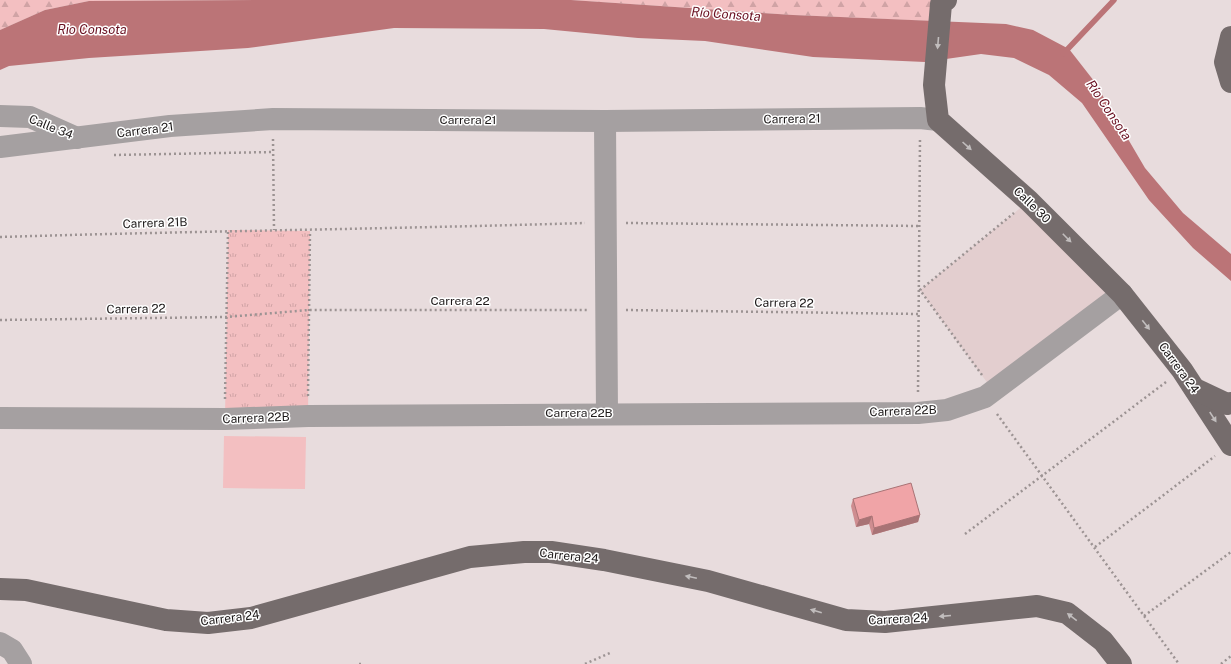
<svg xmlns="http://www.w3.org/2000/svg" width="1231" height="664" font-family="'Public Sans',sans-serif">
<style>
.built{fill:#e3cecf}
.forest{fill:url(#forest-firs)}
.park{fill:url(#park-tufts)}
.pitch{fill:#f3bfc1}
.water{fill:#bb7477}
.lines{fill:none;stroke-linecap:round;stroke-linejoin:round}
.stream{stroke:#bb7477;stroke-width:5.5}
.path{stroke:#9c9393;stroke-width:2.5;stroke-dasharray:2 3;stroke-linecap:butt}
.minor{stroke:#a5a0a1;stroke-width:22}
.major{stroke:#756c6c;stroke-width:22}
.wall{fill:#ce8d90}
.shaded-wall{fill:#a87375}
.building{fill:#f0a4a7;stroke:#a87375}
.oneway{fill:#c1bdbd}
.labels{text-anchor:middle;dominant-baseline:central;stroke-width:3;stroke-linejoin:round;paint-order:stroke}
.street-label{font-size:12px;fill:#1c1818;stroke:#fff}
.water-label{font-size:13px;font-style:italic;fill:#6a1122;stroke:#fff}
</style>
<defs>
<pattern id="forest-firs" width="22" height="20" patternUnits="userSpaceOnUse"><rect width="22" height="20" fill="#f3bfc1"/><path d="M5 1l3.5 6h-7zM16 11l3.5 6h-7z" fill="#d0a3a5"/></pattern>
<pattern id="park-tufts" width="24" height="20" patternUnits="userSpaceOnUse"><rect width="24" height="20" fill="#f3bfc1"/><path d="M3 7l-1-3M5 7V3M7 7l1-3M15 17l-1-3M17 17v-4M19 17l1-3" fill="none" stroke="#d0a3a5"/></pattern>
</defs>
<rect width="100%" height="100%" fill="#e8dcdd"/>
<!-- built -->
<polygon class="built" points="1029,201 1122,294 994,392 920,290"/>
<!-- forest -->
<g class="forest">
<polygon points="0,0 271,0 89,1 45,10 0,30"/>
<polygon points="571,0 956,0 932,21 793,15"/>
</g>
<!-- park -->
<polygon class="park" points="228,230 310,231 308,416 225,419"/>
<!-- pitch -->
<polygon class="pitch" points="224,436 306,437 305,489 223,488"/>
<!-- water -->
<polygon class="water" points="271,0 571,0 793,15 1006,24 1033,30 1069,49 1094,81 1145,168 1183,213 1231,254 1231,281 1193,248 1149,200 1082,103 1049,75 1014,58 981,54 925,62 813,57 705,41 638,38 544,29 394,28 248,48 89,58 9,66 0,70 0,30 45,10 89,1"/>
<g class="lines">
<!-- stream -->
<polyline class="stream" points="1063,54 1114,0"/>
<!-- path -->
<g class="path">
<polyline points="273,139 274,230"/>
<polyline points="114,155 273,152"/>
<polyline points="626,223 920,226"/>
<path d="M 0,237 C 195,231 390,229 585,223"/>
<polyline points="626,310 919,314"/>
<polyline points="0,320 226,317 309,310 587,310"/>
<polyline points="982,375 920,290 1014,213"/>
<polyline points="918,392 920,137"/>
<polyline points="308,396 310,231"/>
<polyline points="225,399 228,230"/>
<polyline points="997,414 1179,664"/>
<polyline points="965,534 1166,382"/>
<polyline points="1095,547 1215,456"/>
<polyline points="1144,616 1231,552"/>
<polyline points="359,664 362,664"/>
<polyline points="585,664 612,652"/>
<polyline points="1221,664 1231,656"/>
</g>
<!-- minor -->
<g class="minor">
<polyline points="0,116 30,117 77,138"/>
<polyline points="605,121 607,413"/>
<polyline points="0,147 170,126 273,119 605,121 920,118 938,120"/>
<polyline points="0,418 225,419 308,416 918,413 947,410 985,397 1122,294"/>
<polyline points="0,643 12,650 21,664"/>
</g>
<!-- major -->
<g class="major">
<polyline points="946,0 941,4 934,85 938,120 1029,201 1122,294 1182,370 1231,445"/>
<polyline points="1231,37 1225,62 1231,82"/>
<polyline points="1195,389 1227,404 1231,403"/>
<polyline points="0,589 26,590 166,620 208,623 251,618 470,557 524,552 551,552 604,560 708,581 846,620 885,622 1037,606 1067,613 1103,641 1121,664"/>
</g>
</g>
<!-- wall -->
<polygon class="wall" points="853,499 920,515 918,522 872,535 869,524 856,527 851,506"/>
<!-- shaded-wall -->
<g class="shaded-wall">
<polygon points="920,515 918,522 872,535 874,528"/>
<polygon points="872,516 869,524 856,527 859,520"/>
</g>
<!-- building -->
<polygon class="building" points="911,483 920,515 874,528 872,516 859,520 853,499"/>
<!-- one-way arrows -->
<defs><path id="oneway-solid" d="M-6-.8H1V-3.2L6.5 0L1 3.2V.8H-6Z"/></defs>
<g class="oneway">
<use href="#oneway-solid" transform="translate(938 43) rotate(95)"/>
<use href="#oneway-solid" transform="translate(967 146) rotate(42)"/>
<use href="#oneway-solid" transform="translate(1067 238) rotate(45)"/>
<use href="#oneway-solid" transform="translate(1146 325) rotate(52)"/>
<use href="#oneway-solid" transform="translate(1213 417) rotate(57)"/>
<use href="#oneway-solid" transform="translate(691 577) rotate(-168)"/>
<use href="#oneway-solid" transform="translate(816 611) rotate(-164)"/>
<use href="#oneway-solid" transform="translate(945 616) rotate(175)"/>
<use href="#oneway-solid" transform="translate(1072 617) rotate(-143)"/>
</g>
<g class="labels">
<!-- street labels -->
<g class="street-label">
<text transform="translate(792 119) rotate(-1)">Carrera 21</text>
<text x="468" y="120">Carrera 21</text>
<text transform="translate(51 127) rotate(22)">Calle 34</text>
<text transform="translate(145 130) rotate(-7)">Carrera 21</text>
<text transform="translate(1032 205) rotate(44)">Calle 30</text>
<text transform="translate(155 223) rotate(-2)">Carrera 21B</text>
<text x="460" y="301">Carrera 22</text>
<text transform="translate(784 303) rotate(1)">Carrera 22</text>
<text transform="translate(136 309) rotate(-1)">Carrera 22</text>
<text transform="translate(1179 368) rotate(54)">Carrera 24</text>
<text transform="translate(903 411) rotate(-2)">Carrera 22B</text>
<text x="579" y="413">Carrera 22B</text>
<text transform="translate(256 418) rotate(-2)">Carrera 22B</text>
<text transform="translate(569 556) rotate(6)">Carrera 24</text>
<text transform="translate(230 618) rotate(-7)">Carrera 24</text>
<text transform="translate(898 619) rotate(-3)">Carrera 24</text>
</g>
<!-- water labels -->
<g class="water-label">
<text transform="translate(726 14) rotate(4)">Río Consota</text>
<text x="92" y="29">Rio Consota</text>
<text transform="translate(1109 110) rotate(56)">Río Consota</text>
</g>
</g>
</svg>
